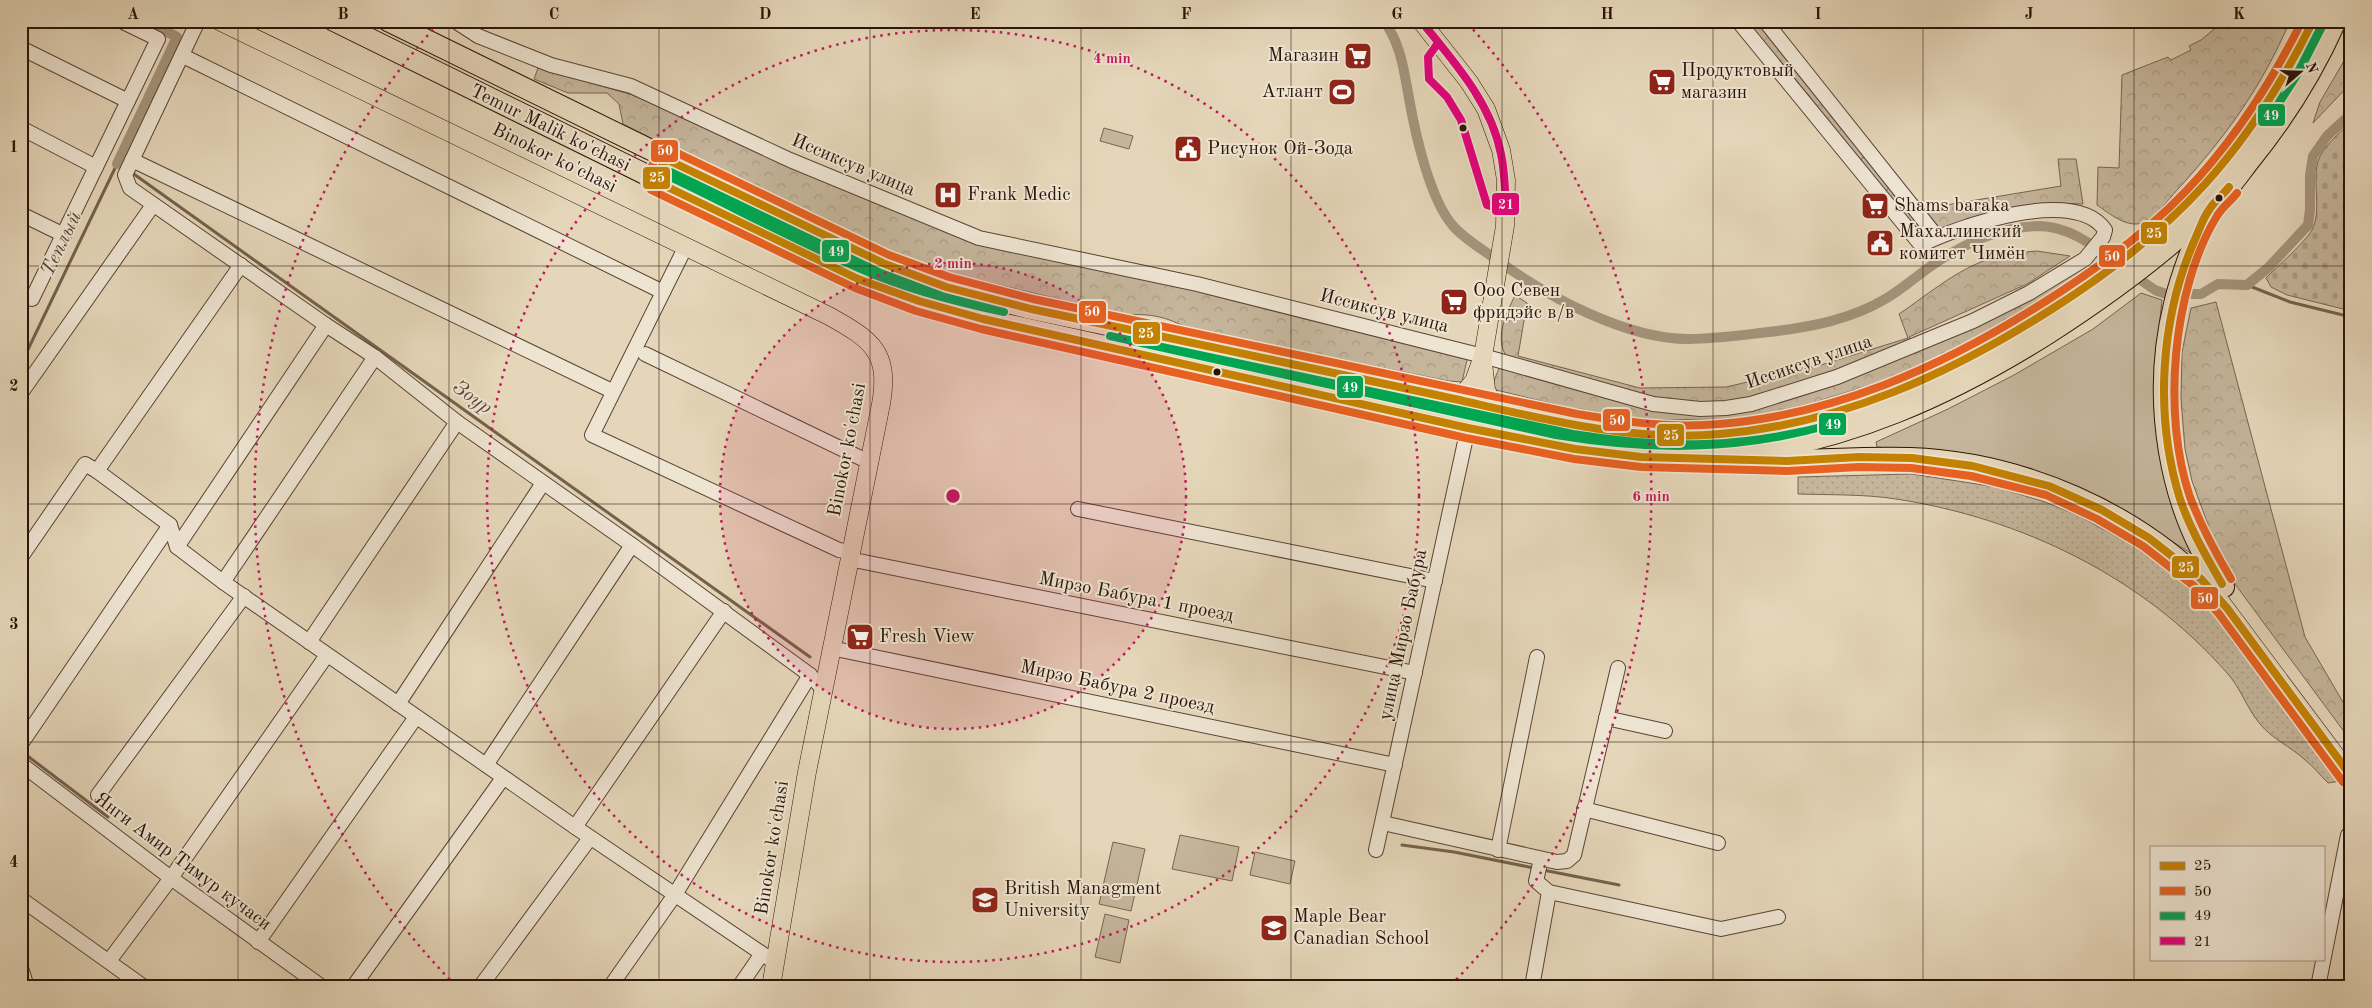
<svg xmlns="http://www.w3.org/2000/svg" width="2372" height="1008" font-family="'Old Standard TT',serif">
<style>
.grass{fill:url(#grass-dots);stroke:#786451}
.forest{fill:url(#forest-crowns);stroke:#786451}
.cemetery{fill:url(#cemetery-stones);stroke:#786451}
.green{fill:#c5b59b;stroke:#786451}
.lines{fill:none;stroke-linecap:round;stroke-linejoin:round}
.stream{stroke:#74614d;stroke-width:3}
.canal{stroke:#a5947c;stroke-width:10}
.minor-casing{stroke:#594434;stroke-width:16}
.major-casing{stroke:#2a1407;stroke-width:19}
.highway-casing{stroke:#2a1407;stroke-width:22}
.minor{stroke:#eee4d2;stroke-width:14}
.major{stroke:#e5d6b9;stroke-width:18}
.highway{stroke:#e5d6b9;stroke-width:20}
.bus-1-casing{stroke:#eee4d2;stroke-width:11}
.bus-2-casing{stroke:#eee4d2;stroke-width:11}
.bus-3-casing{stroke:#eee4d2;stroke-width:11}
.bus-4-casing{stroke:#eee4d2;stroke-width:11}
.bus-1{stroke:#c48202;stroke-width:8}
.bus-2{stroke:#e86121;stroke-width:8}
.bus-3{stroke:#00a651;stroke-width:8}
.bus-4{stroke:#e5007d;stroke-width:8}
.grid{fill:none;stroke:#2a1407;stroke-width:1;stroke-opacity:0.55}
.ring{fill:none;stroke:#c2185b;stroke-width:2.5;stroke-dasharray:2.5 5}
.bus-dot{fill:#2a1407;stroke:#eee4d2;stroke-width:2}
.labels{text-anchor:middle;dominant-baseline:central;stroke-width:4;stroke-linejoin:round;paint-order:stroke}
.poi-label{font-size:19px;fill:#2a1407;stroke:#eee4d2;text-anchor:start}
.street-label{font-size:19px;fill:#2a1407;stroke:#eee4d2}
.water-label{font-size:20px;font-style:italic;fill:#5b4736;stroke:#eee4d2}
.centre{fill:#c2185b;stroke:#eee4d2;stroke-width:2.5}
.ring-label{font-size:15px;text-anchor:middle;font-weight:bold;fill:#c2185b;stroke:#eee4d2;stroke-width:4;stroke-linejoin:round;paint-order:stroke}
.line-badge{stroke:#eee4d2;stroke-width:2}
.badge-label{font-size:14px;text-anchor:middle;font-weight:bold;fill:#fff}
.neatline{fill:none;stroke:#2a1407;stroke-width:2}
.grid-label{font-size:16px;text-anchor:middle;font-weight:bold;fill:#2a1407}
</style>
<defs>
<pattern id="grass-dots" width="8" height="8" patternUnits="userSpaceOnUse" patternTransform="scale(1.25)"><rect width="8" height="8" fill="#c5b59b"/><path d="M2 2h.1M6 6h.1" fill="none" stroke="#a99b84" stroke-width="1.8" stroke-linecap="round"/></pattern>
<pattern id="forest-crowns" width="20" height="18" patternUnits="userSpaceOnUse" patternTransform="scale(1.25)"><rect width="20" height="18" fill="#c5b59b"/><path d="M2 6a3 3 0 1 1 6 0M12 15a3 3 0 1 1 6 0" fill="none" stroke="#a99b84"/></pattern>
<pattern id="cemetery-stones" width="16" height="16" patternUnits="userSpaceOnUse" patternTransform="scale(1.25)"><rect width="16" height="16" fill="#c5b59b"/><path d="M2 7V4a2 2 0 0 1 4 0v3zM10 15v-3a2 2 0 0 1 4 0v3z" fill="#a99b84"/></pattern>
</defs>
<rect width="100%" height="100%" fill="#e5d6b9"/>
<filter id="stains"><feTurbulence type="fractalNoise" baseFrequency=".004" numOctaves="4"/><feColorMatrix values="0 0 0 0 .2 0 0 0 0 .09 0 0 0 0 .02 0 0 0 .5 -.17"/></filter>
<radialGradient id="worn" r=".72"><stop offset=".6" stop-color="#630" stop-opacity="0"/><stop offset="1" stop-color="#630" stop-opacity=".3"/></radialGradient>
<!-- grass -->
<path class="grass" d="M 1912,474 L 1996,487 L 2045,502 L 2079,516 L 2141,550 L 2179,579 L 2216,613 L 2341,781 L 2328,783 C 2320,775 2313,766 2304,759 C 2291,747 2271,738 2260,724 C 2247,709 2241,688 2227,673 C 2143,577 2021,518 1896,499 C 1864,494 1830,495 1798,494 L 1798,477 Z"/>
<!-- forest -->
<g class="forest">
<polygon points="1738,21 1765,21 1869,153 1855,164"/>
<path d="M 2231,21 L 2290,21 C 2261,88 2227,135 2178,189 C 2168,200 2155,218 2142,223 C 2126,228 2109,213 2097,205 L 2098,167 L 2119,168 L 2122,75 L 2168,57 L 2171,60 L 2191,50 L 2189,46 L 2201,40 L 2219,25 L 2222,28 Z"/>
<polygon points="2351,49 2351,83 2313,123 2320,102"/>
<path d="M 538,68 L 640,97 L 954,230 L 1455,350 L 1467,360 L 1462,382 L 1448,381 L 1187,328 C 1167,317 1150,313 1126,315 L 940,271 L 884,249 L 736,181 L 623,124 L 619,104 L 607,93 L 568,93 L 534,79 Z"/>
<path d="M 2058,159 L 2076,159 L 2083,204 C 2030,201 1986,213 1937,230 L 1910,199 L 1946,205 L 2061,186 Z"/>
<polygon points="1894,183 1927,226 1914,236 1881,195"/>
<path d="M 2037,251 L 2070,256 L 2027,284 L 1909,337 L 1912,348 L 2081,266 L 2088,270 L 1958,349 L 1902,375 L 1812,403 L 1760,416 L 1718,419 L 1649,420 L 1570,408 L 1492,389 C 1494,376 1501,367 1505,354 C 1495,335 1507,313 1515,295 L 1527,303 L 1518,356 L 1640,388 L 1726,387 L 1821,365 L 1908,338 L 1899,314 C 1930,293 1962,265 1999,256 C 2011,253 2025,252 2037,251 Z"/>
<polygon points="2216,302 2305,637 2351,716 2351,741 2235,584 2211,533 2192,481 2185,449 2181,399 2182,352 2191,308"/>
</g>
<!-- cemetery -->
<path class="cemetery" d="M 2351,122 L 2351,311 L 2287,295 L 2271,287 L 2266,278 C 2276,268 2306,241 2312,230 C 2322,211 2312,182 2318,161 C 2323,146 2340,133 2351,122 Z"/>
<!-- green -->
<g class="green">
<polygon points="1104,128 1133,136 1129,149 1100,141"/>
<polygon points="1869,153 1894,183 1881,195 1855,164"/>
<path d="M 2141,293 L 2162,300 C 2151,396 2151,464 2192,554 L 2145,524 L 1935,452 L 1877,447 L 1876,442 L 1948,409 L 2014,375 L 2093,329 Z"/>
<polygon points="1180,835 1239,847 1232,881 1172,869"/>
<polygon points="1113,842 1145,849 1131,911 1099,904"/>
<polygon points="1255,852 1295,861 1290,884 1250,875"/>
<polygon points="1105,914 1129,920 1120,963 1095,957"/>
</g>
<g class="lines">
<!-- stream -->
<g class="stream">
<polyline points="131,172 810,657"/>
<polyline points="2247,285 2290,302 2351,317"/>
<polyline points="21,364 117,164 124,168"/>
<polyline points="21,751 108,817"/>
<polyline points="1402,845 1454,852 1534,868"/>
<polyline points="1543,870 1619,885"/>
</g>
<!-- canal -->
<g class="canal">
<path d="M 1384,21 C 1401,44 1404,71 1409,98 C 1415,133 1430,201 1454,227 C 1467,241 1485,251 1500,262 C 1548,297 1627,339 1688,339 C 1715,339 1742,335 1769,332 C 1811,327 1850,320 1887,298 C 1905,287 1920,273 1937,262 C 1967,242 2004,226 2040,226 C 2072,227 2096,248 2120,265"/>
<polyline points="117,164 177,37 146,21"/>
<polyline points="2132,274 2155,290 2166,294 2201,294 2218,284 2247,285 2268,268 2308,225 2310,210 2310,175 2313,156 2327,136 2351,114"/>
</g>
<defs>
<g id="minor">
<polyline points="198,21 125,175 130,188 326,325 375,357 457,422 632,545 810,675 823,689"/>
<path d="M 455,21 L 478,36 L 551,65 L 631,86 L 790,160 L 979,238 L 1197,284 L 1483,356 L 1653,404 L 1700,409 L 1726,408 L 1751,404 L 1837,377 L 1973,321 L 2029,293 L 2085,259 L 2103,237 L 2105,230 C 2075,186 1959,226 1921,245 L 1738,21"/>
<polyline points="1765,21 1937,237"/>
<polyline points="21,48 128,101"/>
<polyline points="183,56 663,292"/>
<polyline points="21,128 96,167"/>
<polyline points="132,160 612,391"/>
<polyline points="21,214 64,235"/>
<polyline points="686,246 592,435 839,550 850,552"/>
<polyline points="21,294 32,299 158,39 121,21"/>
<polyline points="645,354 869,462"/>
<polyline points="21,393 153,205"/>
<polyline points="97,471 170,525 177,547 223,582 575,827 776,963"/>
<polyline points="1078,509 1435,581"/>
<polyline points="177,547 326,325"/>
<polyline points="21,557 85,464 97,471 241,265"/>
<polyline points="849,559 1415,673"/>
<polyline points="223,582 375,357"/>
<polyline points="309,642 457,422"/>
<polyline points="831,648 1395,765"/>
<polyline points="398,704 543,483"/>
<polyline points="1606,718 1665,731"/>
<polyline points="23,741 170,525"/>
<polyline points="21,764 171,878 322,987"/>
<polyline points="486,765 632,545"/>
<polyline points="98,795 244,596"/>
<polyline points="1584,809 1718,843"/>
<polyline points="1383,823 1557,862 1567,861 1574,855 1618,668"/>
<polyline points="575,827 724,611"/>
<polyline points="1376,850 1468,428"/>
<polyline points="1498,850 1537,657"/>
<polyline points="1549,892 1721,929 1778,917"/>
<polyline points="21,899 144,987"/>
<polyline points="258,942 416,717"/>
<polyline points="109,961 171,878 327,655"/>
<polyline points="21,968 27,987"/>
<polyline points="353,987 503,778"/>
<polyline points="480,987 590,838"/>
<polyline points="610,987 674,896 810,675"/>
<polyline points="739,987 761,955"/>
<polyline points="1532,987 1549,892 1536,881 1541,859"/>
<polyline points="2318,987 2348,835 2351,836"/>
</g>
<g id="major">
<path d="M 219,21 L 829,316 C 872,340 890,352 881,404 L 807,772 L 771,987"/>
<polyline points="1421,21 1469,82 1486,109 1501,150 1506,180 1505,226 1483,356 1474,381 1458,400"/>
<polyline points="1483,363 1486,390 1495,408"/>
<polyline points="2214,593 2351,776"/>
</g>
<g id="highway">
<path d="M 334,21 L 858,279 L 919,301 L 983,319 L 1554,445 C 1612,455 1671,461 1730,455 C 1847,442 1951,395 2049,333 C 2105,297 2160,257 2208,211 C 2223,197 2235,180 2248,163 C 2284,119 2313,73 2336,21"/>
<path d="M 388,21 L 865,255 L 946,287 L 1031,309 L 1554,420 C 1609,430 1663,438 1719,434 C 1836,427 1940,378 2037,318 C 2100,280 2162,235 2210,180 C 2251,133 2286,78 2313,21"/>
<path d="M 2206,215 C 2193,244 2181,274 2174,304 C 2151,398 2167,509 2224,587"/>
<path d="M 1754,460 C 1806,462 1858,456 1910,458 C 2022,462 2137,512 2214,593"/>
</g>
</defs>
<!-- minor casing -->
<use href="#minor" class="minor-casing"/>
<!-- major casing -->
<use href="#major" class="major-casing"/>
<!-- highway casing -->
<use href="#highway" class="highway-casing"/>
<!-- minor -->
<use href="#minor" class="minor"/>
<!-- major -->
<use href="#major" class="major"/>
<!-- highway -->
<use href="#highway" class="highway"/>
<defs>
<g id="bus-1">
<path d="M 2313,21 C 2249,151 2174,232 2052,309 C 1950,374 1841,424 1720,434 C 1623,443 1525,414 1432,394 C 1298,365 1165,337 1031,309 L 946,287 L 885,264 L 666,159 L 655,181 L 858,279 L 919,301 L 983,319 L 1468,428 L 1575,449 L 1641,457 L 1787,461 L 1859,457 L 1912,458 L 1973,466 L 2049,486 L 2102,510 L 2149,538 L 2201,579 L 2227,608 L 2351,776"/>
<path d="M 2222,584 C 2206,556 2190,529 2180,499 C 2154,415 2160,317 2196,237 C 2200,228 2203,218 2209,210 C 2214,201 2223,195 2229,187"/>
</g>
<g id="bus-2">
<path d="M 2302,21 C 2271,83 2233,142 2185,192 C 2144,235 2095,270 2046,301 C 1943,367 1828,419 1704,425 C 1662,427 1619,421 1577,414 L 1033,299 L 949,277 L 889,255 L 669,149 L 658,153 L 645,181 L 651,190 L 855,288 L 916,311 L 981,329 L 1466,438 L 1574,459 L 1641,467 L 1787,471 L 1859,467 L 1911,468 L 1971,476 L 2046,495 L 2097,519 L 2143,546 L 2194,586 L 2219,614 L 2343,782"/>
<path d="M 2231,579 C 2215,552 2201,526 2190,497 C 2162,416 2172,289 2217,216 C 2222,207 2231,201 2237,193"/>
</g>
<g id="bus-3">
<polyline points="2322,25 2300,68 2270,117 2299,72 2325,21"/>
<path d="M 671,172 L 881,273 L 942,296 L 1004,312 C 956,302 906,289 861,269 C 796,241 733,207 668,176 Z"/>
<path d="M 1110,336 L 1573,434 C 1665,449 1742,449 1833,424 C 1738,451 1652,451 1556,435 Z"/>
</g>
<path id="bus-4" d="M 1421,21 C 1453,61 1491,102 1501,154 C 1505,173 1505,192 1506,211 L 1487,205 L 1461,120 L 1447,97 L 1429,79 L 1428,57 L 1438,43"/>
</defs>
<!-- bus-1 casing -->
<use href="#bus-1" class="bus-1-casing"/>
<!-- bus-2 casing -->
<use href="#bus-2" class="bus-2-casing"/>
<!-- bus-3 casing -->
<use href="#bus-3" class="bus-3-casing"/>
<!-- bus-4 casing -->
<use href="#bus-4" class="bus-4-casing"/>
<!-- bus-1 -->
<use href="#bus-1" class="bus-1"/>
<!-- bus-2 -->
<use href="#bus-2" class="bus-2"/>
<!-- bus-3 -->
<use href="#bus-3" class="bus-3"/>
<!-- bus-4 -->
<use href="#bus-4" class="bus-4"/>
</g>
<!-- grid -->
<path class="grid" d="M 238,21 L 238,987M 449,21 L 449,987M 659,21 L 659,987M 870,21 L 870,987M 1081,21 L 1081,987M 1291,21 L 1291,987M 1502,21 L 1502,987M 1713,21 L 1713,987M 1923,21 L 1923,987M 2134,21 L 2134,987M 21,266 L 2351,266M 21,504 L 2351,504M 21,742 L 2351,742"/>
<!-- distance rings -->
<circle cx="953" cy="496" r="233" fill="#c2185b" fill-opacity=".12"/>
<g class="ring">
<circle cx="953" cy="496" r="233"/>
<circle cx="953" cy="496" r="466"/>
<path d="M455 985A698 698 0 0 1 438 24M1468 24A698 698 0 0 1 1451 985"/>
</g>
<!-- icons -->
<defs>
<symbol id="supermarket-square" viewBox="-11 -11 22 22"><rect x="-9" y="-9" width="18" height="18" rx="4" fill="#8f2418" stroke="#eee4d2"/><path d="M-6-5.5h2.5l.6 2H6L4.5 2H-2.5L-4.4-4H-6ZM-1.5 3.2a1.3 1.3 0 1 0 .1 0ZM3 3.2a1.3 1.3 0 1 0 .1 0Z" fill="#fff"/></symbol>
<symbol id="stadium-square" viewBox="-11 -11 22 22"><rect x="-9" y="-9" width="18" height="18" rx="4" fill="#8f2418" stroke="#eee4d2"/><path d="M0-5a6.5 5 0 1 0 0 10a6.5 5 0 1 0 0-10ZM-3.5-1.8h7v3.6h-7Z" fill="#fff"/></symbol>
<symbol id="civic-square" viewBox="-11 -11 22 22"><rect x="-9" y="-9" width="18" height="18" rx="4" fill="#8f2418" stroke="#eee4d2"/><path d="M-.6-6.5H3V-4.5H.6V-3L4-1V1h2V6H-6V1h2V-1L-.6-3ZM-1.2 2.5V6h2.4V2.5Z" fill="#fff"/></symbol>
<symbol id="hospital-square" viewBox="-11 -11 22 22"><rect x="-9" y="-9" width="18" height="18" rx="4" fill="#8f2418" stroke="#eee4d2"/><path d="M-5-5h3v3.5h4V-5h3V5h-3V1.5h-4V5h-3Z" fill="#fff"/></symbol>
<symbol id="university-square" viewBox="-11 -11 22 22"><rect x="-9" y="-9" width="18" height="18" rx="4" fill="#8f2418" stroke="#eee4d2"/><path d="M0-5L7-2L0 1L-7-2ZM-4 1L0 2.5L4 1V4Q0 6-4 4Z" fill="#fff"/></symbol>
<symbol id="school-square" viewBox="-11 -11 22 22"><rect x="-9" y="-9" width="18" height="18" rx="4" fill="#8f2418" stroke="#eee4d2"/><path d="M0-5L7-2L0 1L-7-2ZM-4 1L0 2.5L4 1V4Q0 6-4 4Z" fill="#fff"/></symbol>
</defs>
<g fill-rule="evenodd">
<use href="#supermarket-square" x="1342" y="40" width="32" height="32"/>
<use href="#supermarket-square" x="1646" y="66" width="32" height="32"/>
<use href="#stadium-square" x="1326" y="76" width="32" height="32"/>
<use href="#civic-square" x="1172" y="133" width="32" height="32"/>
<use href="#hospital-square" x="932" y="179" width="32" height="32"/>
<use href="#supermarket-square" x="1859" y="190" width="32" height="32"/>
<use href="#civic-square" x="1864" y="227" width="32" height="32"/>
<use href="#supermarket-square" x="1438" y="286" width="32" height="32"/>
<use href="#supermarket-square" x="844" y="621" width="32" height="32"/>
<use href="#university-square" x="969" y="884" width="32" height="32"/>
<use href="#school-square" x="1258" y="912" width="32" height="32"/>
</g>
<!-- markers -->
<g class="bus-dot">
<circle cx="1463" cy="128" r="4.5"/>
<circle cx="2219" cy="198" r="4.5"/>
<circle cx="1217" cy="372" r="4.5"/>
</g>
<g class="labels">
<!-- poi labels -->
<g class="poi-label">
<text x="1339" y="56" text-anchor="end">Магазин</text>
<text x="1681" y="71">Продуктовый<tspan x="1681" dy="22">магазин</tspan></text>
<text x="1323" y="92" text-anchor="end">Атлант</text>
<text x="1207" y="149">Рисунок Ой-Зода</text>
<text x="967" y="195">Frank Medic</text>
<text x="1894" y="206">Shams baraka</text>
<text x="1899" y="232">Махаллинский<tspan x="1899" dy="22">комитет Чимён</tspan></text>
<text x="1473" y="291">Ооо Севен<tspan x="1473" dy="22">фридэйс в/в</tspan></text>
<text x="879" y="637">Fresh View</text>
<text x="1004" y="889">British Managment<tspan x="1004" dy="22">University</tspan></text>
<text x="1293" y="917">Maple Bear<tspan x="1293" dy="22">Canadian School</tspan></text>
</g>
<!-- street labels -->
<g class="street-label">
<text transform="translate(550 129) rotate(26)">Temur Malik ko'chasi</text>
<text transform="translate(554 159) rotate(26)">Binokor ko'chasi</text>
<text transform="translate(853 166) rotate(23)">Иссиксув улица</text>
<text transform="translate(1384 312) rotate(14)">Иссиксув улица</text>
<text transform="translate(1809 363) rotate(-19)">Иссиксув улица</text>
<text transform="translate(848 450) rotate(-79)">Binokor ko'chasi</text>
<text transform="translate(1136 598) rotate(11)">Мирзо Бабура 1 проезд</text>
<text transform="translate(1404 635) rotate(-78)">улица Мирзо Бабура</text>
<text transform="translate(1117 688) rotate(12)">Мирзо Бабура 2 проезд</text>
<text transform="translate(773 848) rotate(-81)">Binokor ko'chasi</text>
<text transform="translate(182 862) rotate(37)">Янги Амир Тимур кучаси</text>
</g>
<!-- water labels -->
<g class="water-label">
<text transform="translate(62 244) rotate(-64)">Теплый</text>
<text transform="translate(472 398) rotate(35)">Зоур</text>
</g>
</g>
<circle cx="953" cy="496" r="8" class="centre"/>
<g class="ring-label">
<text x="1112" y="63">4 min</text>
<text x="953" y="268">2 min</text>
<text x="1651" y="501">6 min</text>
</g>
<g class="line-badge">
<rect x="2257" y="103" width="29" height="24" rx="5" fill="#00a651"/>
<rect x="650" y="139" width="29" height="24" rx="5" fill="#e86121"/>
<rect x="642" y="166" width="29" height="24" rx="5" fill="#c48202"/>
<rect x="1491" y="192" width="29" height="24" rx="5" fill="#e5007d"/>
<rect x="2140" y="221" width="28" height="24" rx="5" fill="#c48202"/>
<rect x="821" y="239" width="29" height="24" rx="5" fill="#00a651"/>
<rect x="2098" y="244" width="28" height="24" rx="5" fill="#e86121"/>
<rect x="1078" y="300" width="29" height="24" rx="5" fill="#e86121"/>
<rect x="1132" y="321" width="29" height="24" rx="5" fill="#c48202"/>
<rect x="1336" y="375" width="28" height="24" rx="5" fill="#00a651"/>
<rect x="1602" y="408" width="29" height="24" rx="5" fill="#e86121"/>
<rect x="1818" y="412" width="29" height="24" rx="5" fill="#00a651"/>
<rect x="1656" y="423" width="29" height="24" rx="5" fill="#c48202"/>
<rect x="2171" y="555" width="29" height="24" rx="5" fill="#c48202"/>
<rect x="2190" y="586" width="29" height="24" rx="5" fill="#e86121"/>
</g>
<g class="badge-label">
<text x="2271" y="120">49</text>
<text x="665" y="155">50</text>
<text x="657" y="182">25</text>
<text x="1506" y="209">21</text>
<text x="2154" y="238">25</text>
<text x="836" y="256">49</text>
<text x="2112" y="261">50</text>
<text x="1092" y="316">50</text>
<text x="1146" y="338">25</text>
<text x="1350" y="392">49</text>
<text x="1617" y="425">50</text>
<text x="1833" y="429">49</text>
<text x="1671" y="440">25</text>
<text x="2186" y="572">25</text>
<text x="2205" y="603">50</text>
</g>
<!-- margin -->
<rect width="2372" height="1008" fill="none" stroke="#e5d6b9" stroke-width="55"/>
<!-- legend -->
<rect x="2150" y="846" width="175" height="115" fill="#eee4d2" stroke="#a09181"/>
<rect x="2160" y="862" width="25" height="8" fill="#c48202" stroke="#a09181"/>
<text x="2194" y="870" font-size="15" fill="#2a1407">25</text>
<rect x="2160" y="887" width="25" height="8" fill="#e86121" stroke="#a09181"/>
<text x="2194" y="896" font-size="15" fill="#2a1407">50</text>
<rect x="2160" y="912" width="25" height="8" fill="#00a651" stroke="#a09181"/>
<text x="2194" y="920" font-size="15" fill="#2a1407">49</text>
<rect x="2160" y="937" width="25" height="8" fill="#e5007d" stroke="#a09181"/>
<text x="2194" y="946" font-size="15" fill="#2a1407">21</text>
<!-- north arrow -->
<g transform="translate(2300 72) rotate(70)" stroke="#eee4d2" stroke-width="4" paint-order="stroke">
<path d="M0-4L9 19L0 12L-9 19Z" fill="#2a1407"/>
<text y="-8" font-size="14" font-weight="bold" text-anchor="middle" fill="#2a1407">N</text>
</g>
<rect x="28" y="28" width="2316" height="952" class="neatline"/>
<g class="grid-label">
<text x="133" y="19">A</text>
<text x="343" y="19">B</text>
<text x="554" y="19">C</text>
<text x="765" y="19">D</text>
<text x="975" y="19">E</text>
<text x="1186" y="19">F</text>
<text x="1397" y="19">G</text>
<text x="1607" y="19">H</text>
<text x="1818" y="19">I</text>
<text x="2029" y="19">J</text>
<text x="2239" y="19">K</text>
<text x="14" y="152">1</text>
<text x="14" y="391">2</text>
<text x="14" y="629">3</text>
<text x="14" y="867">4</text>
</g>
<rect width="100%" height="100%" filter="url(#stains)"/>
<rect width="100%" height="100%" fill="url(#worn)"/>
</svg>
